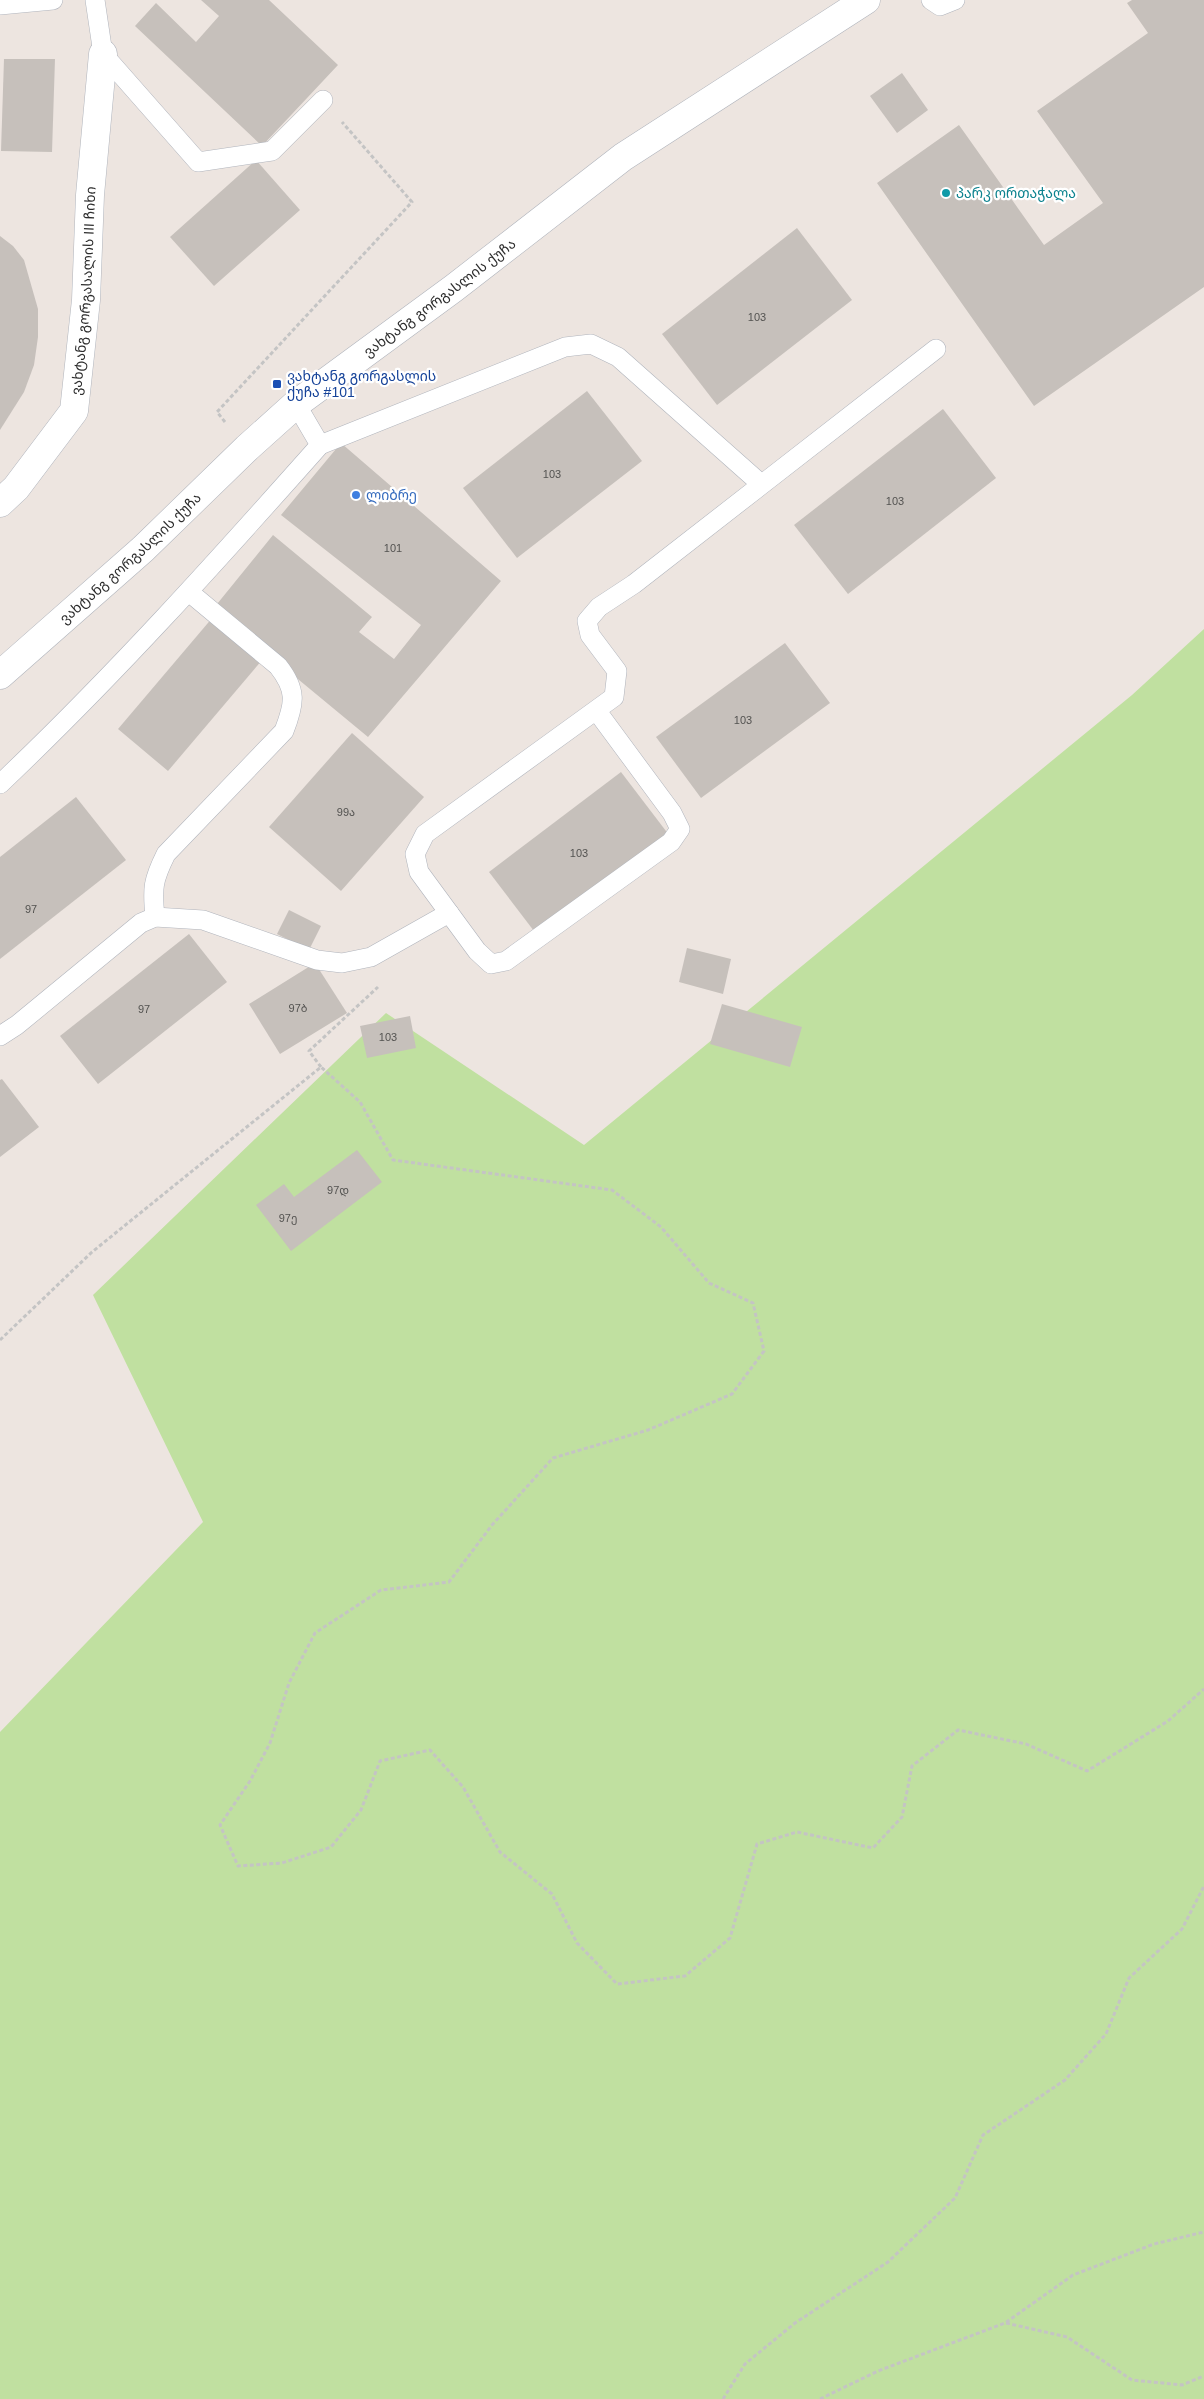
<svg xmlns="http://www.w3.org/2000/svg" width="1204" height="2399" font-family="Helvetica,'Noto Sans Georgian',sans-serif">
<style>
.green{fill:#c0e0a0}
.building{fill:#c6c0bb}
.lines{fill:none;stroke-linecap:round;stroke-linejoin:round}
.lane-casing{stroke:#b0b4bc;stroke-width:20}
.street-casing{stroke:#b0b4bc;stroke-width:29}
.secondary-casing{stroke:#b0b4bc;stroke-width:29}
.path{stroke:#c4c4c4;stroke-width:3;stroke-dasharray:4 2.5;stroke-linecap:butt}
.lane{stroke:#fff;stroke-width:19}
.street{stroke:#fff;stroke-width:28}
.secondary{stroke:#fff;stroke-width:28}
.culture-dot{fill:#0f9aa8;stroke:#fff;stroke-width:2}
.transit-dot{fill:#1a4fb4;stroke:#fff;stroke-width:2}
.shop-dot{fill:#3f7fe0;stroke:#fff;stroke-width:2}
.labels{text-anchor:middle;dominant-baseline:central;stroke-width:4.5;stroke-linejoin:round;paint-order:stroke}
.number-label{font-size:11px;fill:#535250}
.culture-label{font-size:14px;fill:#0d838f;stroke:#fff;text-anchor:start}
.street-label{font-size:14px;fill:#2d2d2d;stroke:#fff}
.transit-label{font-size:14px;fill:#164399;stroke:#fff;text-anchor:start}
.shop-label{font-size:14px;fill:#366cbe;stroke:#fff;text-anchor:start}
</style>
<rect width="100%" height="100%" fill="#ede5e0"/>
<!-- green -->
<polygon class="green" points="1204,629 1204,2399 0,2399 0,1732 203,1522 93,1295 386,1013 584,1145 1132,695"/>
<!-- building -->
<g class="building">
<polygon points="201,0 269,0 338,65 262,146 135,26 156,3 196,42 219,16"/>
<polygon points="1132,0 1204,0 1204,287 1034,406 877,183 959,125 1044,245 1103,203 1037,111 1148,33 1127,3"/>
<polygon points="4,59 55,59 52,152 1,151"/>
<polygon points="902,73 928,110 897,133 870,96"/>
<polygon points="256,160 300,210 214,286 170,237"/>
<polygon points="797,228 852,300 717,405 662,334"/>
<polygon points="0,236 13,246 24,260 38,309 38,337 34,365 24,392 0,430"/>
<polygon points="587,391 642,461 517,558 463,488"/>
<polygon points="943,409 996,478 848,594 794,525"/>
<polygon points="341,443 501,581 368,737 213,609 273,535 372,617 359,632 394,659 421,625 281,515"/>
<polygon points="213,617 263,659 168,771 118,729"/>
<polygon points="785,643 830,703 701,798 656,737"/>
<polygon points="352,733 424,797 341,891 269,827"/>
<polygon points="621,772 669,835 537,935 489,872"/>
<polygon points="76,797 126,860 0,959 0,857"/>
<polygon points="289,910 321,926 309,950 277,934"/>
<polygon points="189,934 227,982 98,1084 60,1036"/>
<polygon points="687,948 731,959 723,994 679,982"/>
<polygon points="315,963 347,1013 280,1054 249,1004"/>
<polygon points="722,1004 802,1027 790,1067 710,1044"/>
<polygon points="410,1016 416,1048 367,1058 360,1026"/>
<polygon points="2,1079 39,1127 0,1157 0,1080"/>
<polygon points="357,1150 382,1182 291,1251 256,1205 284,1184 294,1197"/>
</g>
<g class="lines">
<defs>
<g id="lane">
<polyline points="95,0 103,54 198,162 272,151 323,100"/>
<polyline points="931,0 940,6 955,0"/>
<polyline points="0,5 53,0"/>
<polyline points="320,445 565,347 591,344 618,357 761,484"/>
<polyline points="596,710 672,813 680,829 671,842 506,961 491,964 477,951 419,872 415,854 425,834 614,697 617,671 590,635 587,621 599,607 634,584 936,349"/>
<path d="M 0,784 C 113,677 217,561 320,445 L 296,404"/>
<path d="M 155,917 C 152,888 153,880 166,854 L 284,731 C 295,703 297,690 278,666 L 189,592"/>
<polyline points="0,1036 17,1025 141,923 155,917 203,920 317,960 342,963 371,957 449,913"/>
</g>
<g id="street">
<path id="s1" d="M 0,503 L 16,488 L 74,411 L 86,300 L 90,195 L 103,54"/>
</g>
<g id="secondary">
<path id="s2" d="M 0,675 L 143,549 L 247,448 L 296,404 L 454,288 L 623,157 L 866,0"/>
</g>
</defs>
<!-- lane casing -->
<use href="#lane" class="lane-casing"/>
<!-- street casing -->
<use href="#street" class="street-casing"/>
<!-- secondary casing -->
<use href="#secondary" class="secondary-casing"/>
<!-- path -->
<g class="path">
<polyline points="225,422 217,412 412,202 342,122"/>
<polyline points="321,1067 309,1051 378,987"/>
<polyline points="0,1340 92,1252 321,1067 360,1102 393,1160 612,1190 661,1227 709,1283 753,1303 764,1351 732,1394 648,1430 553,1458 492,1525 449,1582 381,1590 315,1633 289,1683 270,1743 250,1781 220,1825 238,1866 282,1863 331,1847 361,1810 380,1761 430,1750 463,1787 500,1852 552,1894 577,1943 617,1984 685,1976 730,1938 757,1844 797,1832 873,1848 902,1817 912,1766 958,1730 1026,1744 1087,1771 1168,1721 1204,1689"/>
<polyline points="1006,2323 1067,2337 1132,2380 1182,2385 1204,2376"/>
<polyline points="723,2399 745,2364 795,2323 888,2262 955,2198 983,2135 1065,2080 1106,2034 1129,1978 1182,1929 1204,1886"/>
<polyline points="820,2399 878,2371 1005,2323 1073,2275 1154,2244 1204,2232"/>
</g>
<!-- lane -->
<use href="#lane" class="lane"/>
<!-- street -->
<use href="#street" class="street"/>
<!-- secondary -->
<use href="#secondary" class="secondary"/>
</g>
<!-- markers -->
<circle class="culture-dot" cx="946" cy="193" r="5"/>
<rect class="transit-dot" x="272" y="379" width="10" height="10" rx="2.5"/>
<circle class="shop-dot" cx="356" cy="495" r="5"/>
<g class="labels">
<!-- number labels -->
<g class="number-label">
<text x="757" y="317">103</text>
<text x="552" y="474">103</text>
<text x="895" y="501">103</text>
<text x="393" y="548">101</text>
<text x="743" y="720">103</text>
<text x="346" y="812">99ა</text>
<text x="579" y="853">103</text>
<text x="31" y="909">97</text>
<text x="298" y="1008">97ბ</text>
<text x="144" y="1009">97</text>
<text x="388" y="1037">103</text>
<text x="338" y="1190">97დ</text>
<text x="288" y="1218">97ე</text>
</g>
<!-- culture labels -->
<g class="culture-label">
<text x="956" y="193">პარკ ორთაჭალა</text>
</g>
<!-- street labels -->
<g class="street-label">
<text stroke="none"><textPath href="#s1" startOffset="239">ვახტანგ გორგასალის III ჩიხი</textPath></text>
<text stroke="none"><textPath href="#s2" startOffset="580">ვახტანგ გორგასლის ქუჩა</textPath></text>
<text stroke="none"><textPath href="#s2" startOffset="175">ვახტანგ გორგასლის ქუჩა</textPath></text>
</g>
<!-- transit labels -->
<g class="transit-label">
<text x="287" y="376">ვახტანგ გორგასლის<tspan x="287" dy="16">ქუჩა #101</tspan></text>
</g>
<!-- shop labels -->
<g class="shop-label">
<text x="366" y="495">ლიბრე</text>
</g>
</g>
</svg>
